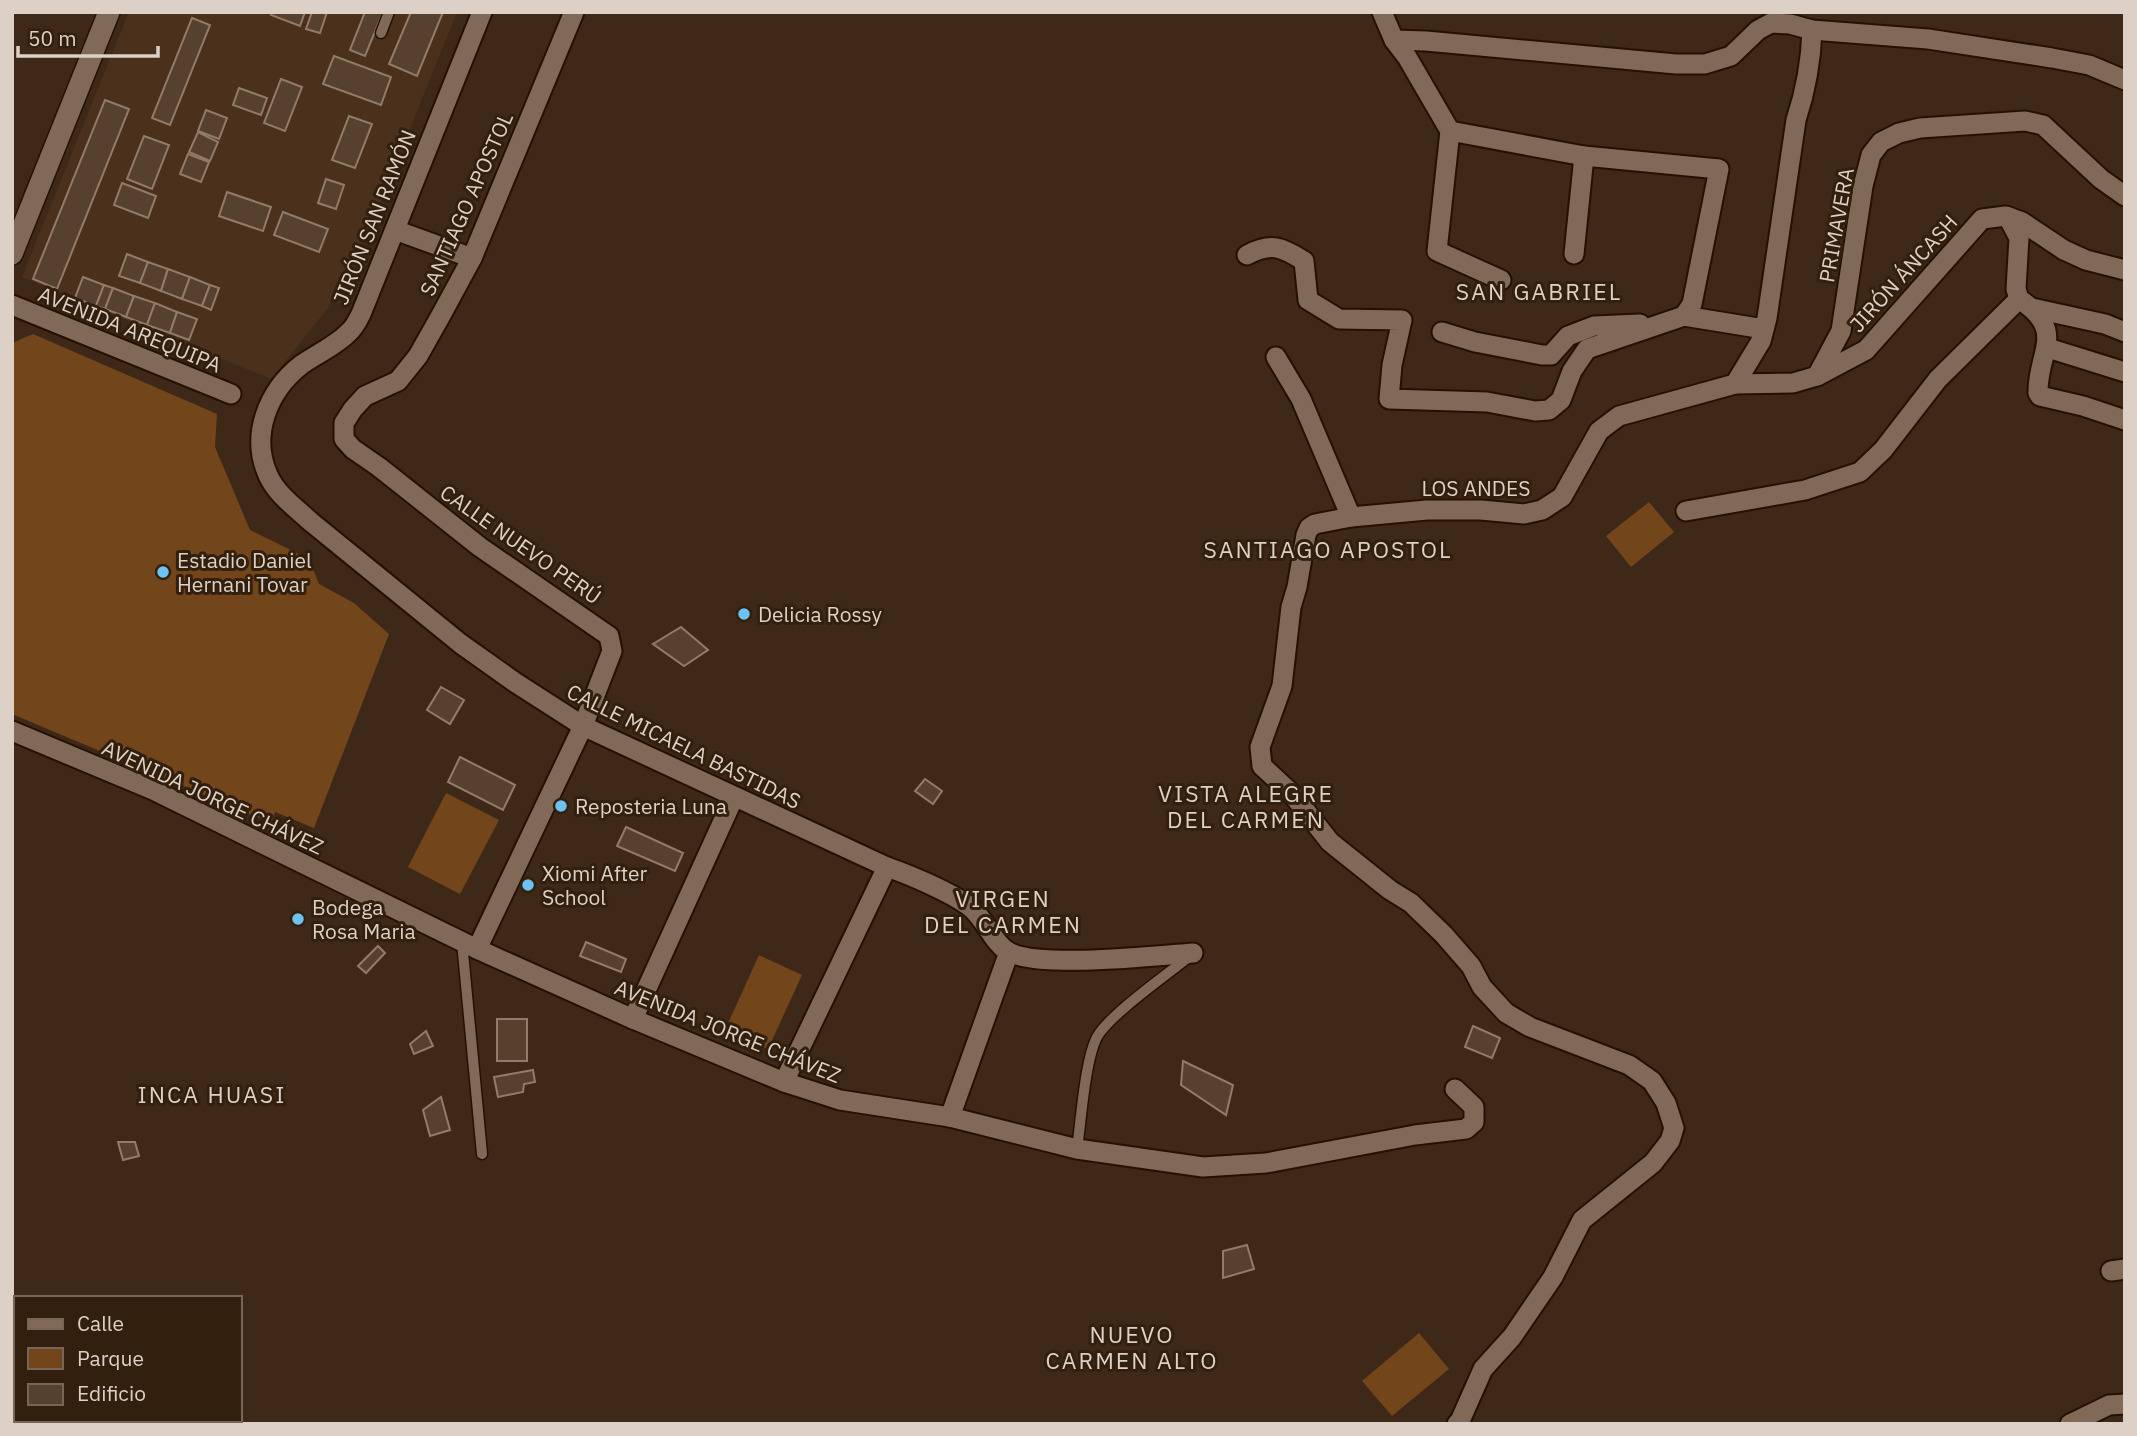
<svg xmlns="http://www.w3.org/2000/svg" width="2137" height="1436" font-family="'IBM Plex Sans',sans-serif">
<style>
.built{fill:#4b311b}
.green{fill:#72451b}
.building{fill:#56412f;stroke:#947b68;stroke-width:2}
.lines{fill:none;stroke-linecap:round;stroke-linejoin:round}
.service-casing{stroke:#241102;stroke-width:13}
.minor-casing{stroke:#241102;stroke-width:23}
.tertiary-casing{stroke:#241102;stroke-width:24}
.service{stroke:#806956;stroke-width:10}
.minor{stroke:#806956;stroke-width:19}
.tertiary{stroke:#806956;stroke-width:21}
.poi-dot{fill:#6cc3f2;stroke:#331f0e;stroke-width:2.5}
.labels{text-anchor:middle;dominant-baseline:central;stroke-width:6;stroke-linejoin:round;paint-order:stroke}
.street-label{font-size:21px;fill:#ddd0c6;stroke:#331f0e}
.poi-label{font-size:21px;fill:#ddd0c6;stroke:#331f0e;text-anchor:start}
.neighbourhood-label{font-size:23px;letter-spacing:2px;fill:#ddd0c6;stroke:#331f0e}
</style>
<rect width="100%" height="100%" fill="#3e2918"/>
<!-- built -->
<polygon class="built" points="129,12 457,12 373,220 327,309 271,379 22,277"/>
<!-- green -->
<g class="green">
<polygon points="33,334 217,414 215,447 250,530 309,559 319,584 354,603 389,634 314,828 275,812 271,823 12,714 12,343"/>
<polygon points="1649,502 1674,532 1631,567 1606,536"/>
<polygon points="446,793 499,820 460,894 408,867"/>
<polygon points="759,955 802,975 768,1049 725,1030"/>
<polygon points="1419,1333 1449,1369 1392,1416 1362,1381"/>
</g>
<!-- building -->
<g class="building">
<polygon points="272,12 305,12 300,26 271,15"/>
<polygon points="312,12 327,12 320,33 306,29"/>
<polygon points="365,12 383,12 365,56 350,50"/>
<polygon points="411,12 443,12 417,76 389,64"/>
<polygon points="192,18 210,25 170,125 152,118"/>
<polygon points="334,56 391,77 381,105 323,84"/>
<polygon points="281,79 302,87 285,131 264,123"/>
<polygon points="239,88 267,98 261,115 233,105"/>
<polygon points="105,100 129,109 57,289 33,279"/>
<polygon points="206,110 227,118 219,139 198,131"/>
<polygon points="349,116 372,124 355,168 332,160"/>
<polygon points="198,132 218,142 210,161 189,152"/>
<polygon points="144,136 169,145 152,189 127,179"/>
<polygon points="188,154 209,162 201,182 180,174"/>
<polygon points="326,179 344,185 336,209 318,203"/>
<polygon points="122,183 156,196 148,218 114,205"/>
<polygon points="227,192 271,207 263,231 219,216"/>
<polygon points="283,212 328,229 319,252 274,235"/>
<polygon points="127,254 148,262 140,283 119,276"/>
<polygon points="148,262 168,269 161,291 140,283"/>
<polygon points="168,269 190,277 182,299 161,291"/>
<polygon points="83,277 104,285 96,306 75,298"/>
<polygon points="190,277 210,285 202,306 182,299"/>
<polygon points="104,285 113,288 105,309 96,306"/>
<polygon points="210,285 219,288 211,310 202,306"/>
<polygon points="113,288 134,296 126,317 105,309"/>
<polygon points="134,296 155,303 147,325 126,317"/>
<polygon points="155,303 177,312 170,333 147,325"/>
<polygon points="177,312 197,319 189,340 170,333"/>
<polygon points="681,627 708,650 684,666 653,644"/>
<polygon points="441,687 464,700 450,724 427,710"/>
<polygon points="460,757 515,785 503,810 448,782"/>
<polygon points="925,779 942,791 933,804 915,791"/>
<polygon points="626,827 683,853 675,871 617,846"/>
<polygon points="586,942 626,959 621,972 580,956"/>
<polygon points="378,946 385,953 366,973 358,966"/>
<rect x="497" y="1019" width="30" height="42"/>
<polygon points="1473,1026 1500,1038 1492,1058 1465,1047"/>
<polygon points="426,1031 433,1046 414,1054 410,1044"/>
<polygon points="1183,1061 1233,1085 1226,1115 1181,1085"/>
<polygon points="533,1070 535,1082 524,1084 523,1092 498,1097 494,1077"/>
<polygon points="441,1097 450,1130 430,1136 423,1110"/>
<polygon points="118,1142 135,1142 139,1156 123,1160"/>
<polygon points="1247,1245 1254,1269 1223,1278 1223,1251"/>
</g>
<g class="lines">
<defs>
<g id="service">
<polyline points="381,33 389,12"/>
<polyline points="462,942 482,1154"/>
<path d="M 1077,1149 C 1081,1121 1085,1060 1097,1037 C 1109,1015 1168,974 1190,956"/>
</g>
<g id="minor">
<path d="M 482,12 L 361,314 C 358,320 354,328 349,332 C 336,346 316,354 301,365 C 268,391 250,435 268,475 C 276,494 296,508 311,522 L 461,644 L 516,683 L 583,726 L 887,867 C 910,875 950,892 969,906 C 985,918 991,940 1007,951 C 1036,969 1155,956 1193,953"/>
<polyline points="1382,12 1394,40 1407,57 1450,131"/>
<polyline points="1394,40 1426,41 1676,64 1705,64 1731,56 1758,30 1771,23 1790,24 1812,30 1928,39 2052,58 2089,65 2125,80"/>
<polyline points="1450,131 1437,251 1501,280"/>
<path d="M 2008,217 L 2019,238 L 2016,289 L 2019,299 C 2068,331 2037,352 2038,393 L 2040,396 L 2083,406 L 2125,420"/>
<polyline points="395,230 472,258"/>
<polyline points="1574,254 1584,156"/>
<path d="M 1247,255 C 1271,242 1282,247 1304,261 L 1308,300 L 1339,319 L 1402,320 L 1392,365 L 1389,399 L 1487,402 L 1535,411 L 1549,410 L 1561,400 L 1572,371 L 1587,349 L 1684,316 L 1692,304 L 1719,169 L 1584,156 L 1450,131"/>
<polyline points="12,305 231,394"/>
<polyline points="2032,308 2105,324 2125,332"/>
<polyline points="1684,316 1764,329"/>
<polyline points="1442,332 1475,342 1542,355 1551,355 1568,336 1594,326 1640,324"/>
<polyline points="2048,348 2125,372"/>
<polyline points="1276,357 1301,399 1351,517"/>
<polyline points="1817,376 1841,331 1863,186 1871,155 1881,142 1899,133 1920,128 2025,121 2043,125 2101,179 2125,196"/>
<polyline points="1735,384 1793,383 1817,376 1866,350 1982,219 2006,216 2022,222 2064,250 2086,260 2125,270"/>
<polyline points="1686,511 1805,490 1860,472 1883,450 1938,379 2019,299"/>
<polyline points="12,731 153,790 477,949 633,1019 784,1082 840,1100 950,1117 1077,1149 1203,1167 1266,1163 1415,1135 1466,1129 1474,1122 1474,1107 1455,1089"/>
<polyline points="477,949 583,726 612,651 609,636 480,547 379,467 353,449 344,439 344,423 353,409 365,396 398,381 418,356 440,317 472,258 574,12"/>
<polyline points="633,1019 734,797"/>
<polyline points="784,1082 887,867"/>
<polyline points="950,1117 1009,952"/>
<polyline points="2111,1271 2125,1269"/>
<polyline points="69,1424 69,1420"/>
<path d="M 1457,1424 L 1460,1421 L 1483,1369 L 1512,1337 L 1553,1277 L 1582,1220 L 1653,1163 L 1670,1141 L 1674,1128 L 1666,1103 L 1652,1081 L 1629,1065 L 1530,1027 L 1506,1013 L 1482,987 L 1471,966 L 1444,935 L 1411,903 L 1390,890 L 1330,842 L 1293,795 L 1262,766 L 1260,747 L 1282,686 L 1291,607 L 1297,587 L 1306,535 L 1309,528 L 1315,524 L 1351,517 L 1427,510 L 1481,510 L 1524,514 L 1542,510 L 1562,497 L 1599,431 L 1619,416 L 1735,384 L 1761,341 L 1767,318 L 1796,120 C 1806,90 1811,62 1812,30"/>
<polyline points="2070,1424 2109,1405 2125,1404"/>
</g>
<polyline id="tertiary" points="12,254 109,12"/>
</defs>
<!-- service casing -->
<use href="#service" class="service-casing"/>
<!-- minor casing -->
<use href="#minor" class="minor-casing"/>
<!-- tertiary casing -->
<use href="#tertiary" class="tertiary-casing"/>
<!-- service -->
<use href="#service" class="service"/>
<!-- minor -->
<use href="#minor" class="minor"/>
<!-- tertiary -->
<use href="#tertiary" class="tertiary"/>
</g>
<!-- markers -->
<g class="poi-dot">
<circle cx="163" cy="572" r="7"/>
<circle cx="744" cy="614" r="7"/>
<circle cx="561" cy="806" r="7"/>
<circle cx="528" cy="885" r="7"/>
<circle cx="298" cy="919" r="7"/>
</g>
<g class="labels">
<!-- street labels -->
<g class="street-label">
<text transform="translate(466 204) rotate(-66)">SANTIAGO APOSTOL</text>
<text transform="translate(374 217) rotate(-68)">JIRÓN SAN RAMÓN</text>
<text transform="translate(1836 225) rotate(-80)">PRIMAVERA</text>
<text transform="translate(1903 273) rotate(-48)">JIRÓN ÁNCASH</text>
<text transform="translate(130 329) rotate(22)">AVENIDA AREQUIPA</text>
<text x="1476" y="488">LOS ANDES</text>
<text transform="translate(521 544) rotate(35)">CALLE NUEVO PERÚ</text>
<text transform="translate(684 746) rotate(26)">CALLE MICAELA BASTIDAS</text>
<text transform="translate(213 797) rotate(25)">AVENIDA JORGE CHÁVEZ</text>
<text transform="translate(728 1031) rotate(22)">AVENIDA JORGE CHÁVEZ</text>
</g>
<!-- poi labels -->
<g class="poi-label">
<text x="177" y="560">Estadio Daniel<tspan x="177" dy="24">Hernani Tovar</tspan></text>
<text x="758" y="614">Delicia Rossy</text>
<text x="575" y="806">Reposteria Luna</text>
<text x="542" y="873">Xiomi After<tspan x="542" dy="24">School</tspan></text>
<text x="312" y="907">Bodega<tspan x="312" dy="24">Rosa Maria</tspan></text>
</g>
<!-- neighbourhood labels -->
<g class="neighbourhood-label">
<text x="1539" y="291">SAN GABRIEL</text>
<text x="1328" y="549">SANTIAGO APOSTOL</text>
<text x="1246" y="793">VISTA ALEGRE<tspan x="1246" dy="26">DEL CARMEN</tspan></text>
<text x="1003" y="898">VIRGEN<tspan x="1003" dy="26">DEL CARMEN</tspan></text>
<text x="212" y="1094">INCA HUASI</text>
<text x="1132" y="1334">NUEVO<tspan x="1132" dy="26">CARMEN ALTO</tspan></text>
</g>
</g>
<!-- border -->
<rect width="2137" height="1436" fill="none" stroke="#ddd0c6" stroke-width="28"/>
<!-- legend -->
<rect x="14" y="1296" width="228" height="126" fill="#331f0e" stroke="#776658" stroke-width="2"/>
<rect x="28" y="1319" width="35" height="10" fill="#806956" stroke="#776658" stroke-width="2"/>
<text x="77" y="1331" font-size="21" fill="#ddd0c6">Calle</text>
<rect x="28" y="1348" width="35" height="21" fill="#72451b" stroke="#776658" stroke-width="2"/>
<text x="77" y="1366" font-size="21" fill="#ddd0c6">Parque</text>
<rect x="28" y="1384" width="35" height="21" fill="#56412f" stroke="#776658" stroke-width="2"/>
<text x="77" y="1401" font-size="21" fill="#ddd0c6">Edificio</text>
<!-- scale -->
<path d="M18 46v10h140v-10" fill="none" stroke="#ddd0c6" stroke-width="3.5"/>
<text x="28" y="46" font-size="21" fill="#ddd0c6" stroke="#331f0e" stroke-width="5" paint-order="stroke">50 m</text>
</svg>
